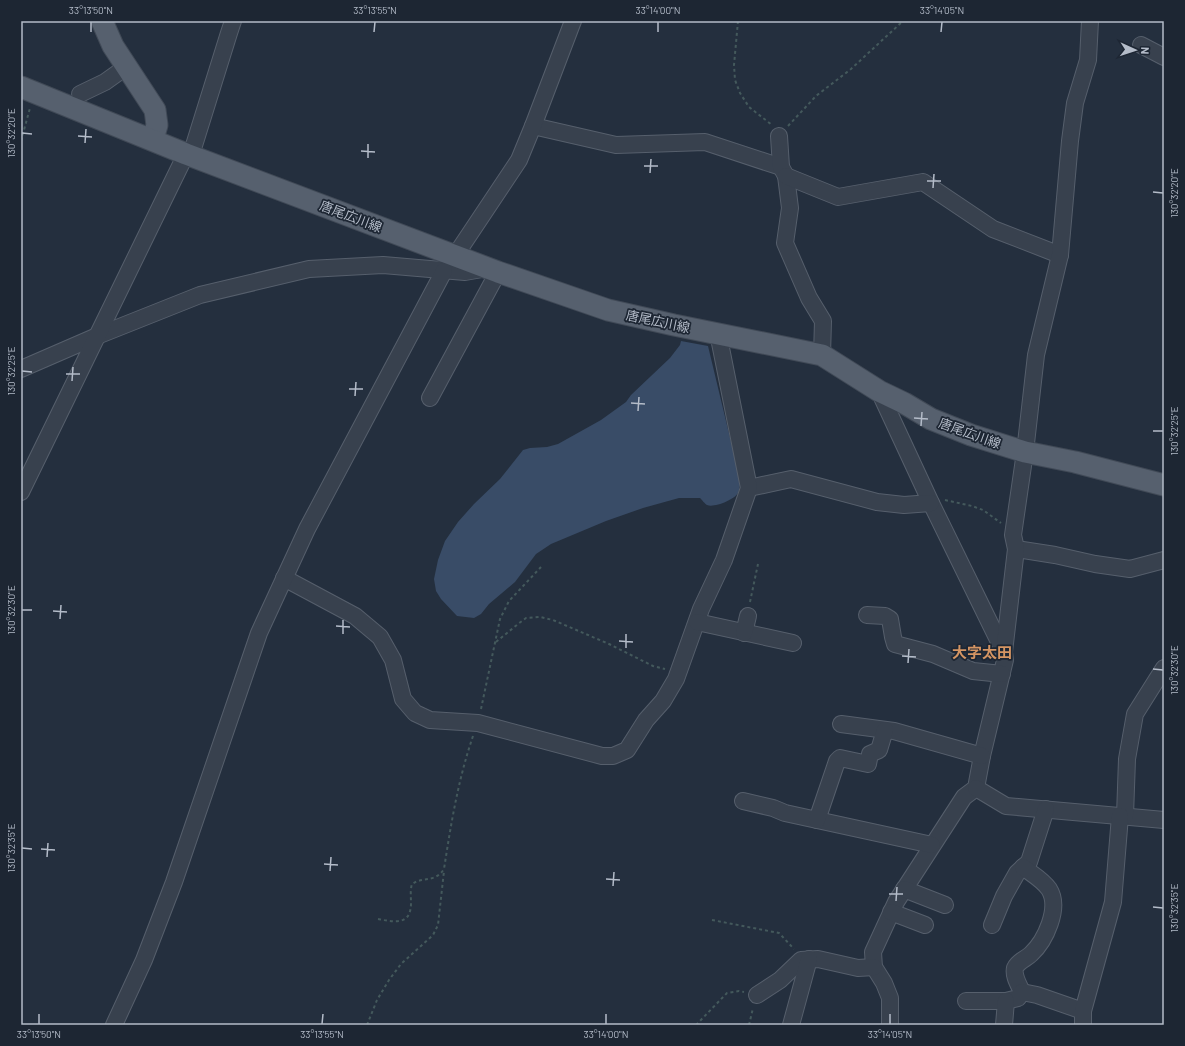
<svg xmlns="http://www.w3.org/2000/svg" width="1185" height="1046" font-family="Barlow,'Noto Sans JP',sans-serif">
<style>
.water{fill:#394c67}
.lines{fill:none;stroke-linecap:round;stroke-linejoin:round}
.minor-casing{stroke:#565f6c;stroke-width:18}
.major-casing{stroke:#414a57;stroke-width:23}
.path{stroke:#44595c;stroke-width:2;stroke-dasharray:3 3;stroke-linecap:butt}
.minor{stroke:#38414e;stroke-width:16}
.major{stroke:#56606e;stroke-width:21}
.ticks{fill:none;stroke:#b4bcc9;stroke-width:1.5}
.labels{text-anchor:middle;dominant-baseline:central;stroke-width:3.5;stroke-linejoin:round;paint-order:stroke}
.street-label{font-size:13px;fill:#b4bcc9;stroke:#1d2633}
.quarter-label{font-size:15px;font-weight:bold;fill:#d59563;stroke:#1d2633}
.neatline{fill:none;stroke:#b4bcc9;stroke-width:1.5}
.ticks-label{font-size:10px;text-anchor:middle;fill:#b4bcc9}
</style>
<rect width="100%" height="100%" fill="#242f3e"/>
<!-- water -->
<path class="water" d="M 681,341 L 708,346 L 738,471 C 739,479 741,486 738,493 C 734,500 714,508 707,505 C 705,504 702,500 700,498 L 679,498 L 643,508 L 606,521 L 551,544 L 536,554 L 515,582 L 489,604 L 481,614 L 474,618 L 457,616 L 441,599 L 436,591 L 434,579 L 438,560 L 445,541 L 458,522 L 474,504 L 500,479 L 523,450 L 530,448 L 547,447 L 558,444 L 601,420 L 626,402 L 631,395 L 670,358 L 680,345 Z"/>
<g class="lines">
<defs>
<g id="minor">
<polyline points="1141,45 1164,57"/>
<polyline points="80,94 105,82 126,67"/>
<polyline points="533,126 616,145 705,142 781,167"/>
<polyline points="779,136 781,167 786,176 790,208 785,243 809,298 823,321 822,355"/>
<polyline points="191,155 229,33 233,21"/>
<polyline points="786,176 838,197 923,182 993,229 1060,255"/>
<polyline points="455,256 519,160 533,126 573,21"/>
<polyline points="21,369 97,336 200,295 309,269 383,265 465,272 488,268"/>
<polyline points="879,391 931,503 1004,652 1005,660 982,756 976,788 964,797 896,902 873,952 874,967 884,983 890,998 890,1025"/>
<polyline points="430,398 498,272"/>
<polyline points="749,488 791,479 877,502 904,505 931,503"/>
<polyline points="21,492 186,154"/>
<polyline points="1016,549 1055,555 1095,564 1130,569 1164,560"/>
<polyline points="284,578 355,616 380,637 393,660 403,699 415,713 430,720 478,723 602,756 613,756 627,750 646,720 663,701 676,679 701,609 724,560 749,488 718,333"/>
<polyline points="867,615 885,616 890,619 893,637 895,644 933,654 973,671 1002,674"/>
<polyline points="697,622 793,643"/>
<polyline points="744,633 748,616"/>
<polyline points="1004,652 1016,549 1013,535 1025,452 1036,355 1060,255 1070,141 1075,103 1088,60 1090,21"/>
<polyline points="841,724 894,731 982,756"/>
<polyline points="976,788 1006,806 1164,820"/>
<polyline points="743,801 773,808 785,813 932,845"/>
<polyline points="1125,816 1127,759 1135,714 1164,668"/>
<polyline points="817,820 837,761 840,758 868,764 870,754 879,750 885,730"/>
<polyline points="904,889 945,905"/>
<polyline points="891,912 925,925"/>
<polyline points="992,925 1004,896 1017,873 1029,862 1046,809"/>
<path d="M 1022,992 C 1019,985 1013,976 1015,968 C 1018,961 1026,959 1031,954 C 1045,941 1061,908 1049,889 C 1043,880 1032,874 1023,867"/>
<polyline points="757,995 780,980 801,960 818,959 858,968 874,967"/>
<polyline points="966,1001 1006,1001 1018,998 1022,992 1037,995 1083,1011"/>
<polyline points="114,1025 144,960 174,882 259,633 307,529 444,271"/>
<polyline points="791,1025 809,959"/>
<polyline points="1004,1025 1006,1001"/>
<polyline points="1083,1025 1083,1011 1113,902 1120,816"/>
</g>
<g id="major">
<polyline points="102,21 113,46 155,110 157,125 153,139"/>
<polyline points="21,87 186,154 498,272 608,310 674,325 822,355 879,391 904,403 931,419 971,435 1025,452 1075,462 1164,485"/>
</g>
</defs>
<!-- minor casing -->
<use href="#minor" class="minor-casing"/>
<!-- major casing -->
<use href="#major" class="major-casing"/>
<!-- path -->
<g class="path">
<polyline points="738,21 734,65 735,80 740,93 749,107 772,125"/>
<polyline points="788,126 816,96 851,69 903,21"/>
<polyline points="21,141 30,108"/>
<polyline points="945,500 972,506 983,510 1001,523"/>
<polyline points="750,602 758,564"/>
<polyline points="496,642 518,624 526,618 540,617 553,620 609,644 653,666 665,669"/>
<polyline points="481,709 500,619 509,601 541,567"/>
<path d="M 378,919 C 394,922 411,926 411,903 C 411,897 410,890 412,884 C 424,876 435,883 444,869 C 451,824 458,780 473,736"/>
<polyline points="712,920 779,933 794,949"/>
<polyline points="367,1025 377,1000 389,980 401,964 433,935 438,925 444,871"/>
<polyline points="696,1025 727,993 739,991 744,992"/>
<polyline points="749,1025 753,1008"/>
</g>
<!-- minor -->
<use href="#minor" class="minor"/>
<!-- major -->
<use href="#major" class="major"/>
</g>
<!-- ticks -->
<path class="ticks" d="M 91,32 L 91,22M 374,32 L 375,22M 658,32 L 658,22M 941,32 L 942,22M 22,133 L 32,134M 78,136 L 92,137M 85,143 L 86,129M 361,151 L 375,152M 368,158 L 368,144M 644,166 L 658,166M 650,173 L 651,159M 927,181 L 941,181M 933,188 L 934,174M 1153,192 L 1163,193M 22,371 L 32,372M 66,374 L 80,374M 72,381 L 73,367M 349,389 L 363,389M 355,396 L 356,382M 631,403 L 645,404M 638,411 L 639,397M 914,418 L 928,419M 921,426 L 922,412M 1153,431 L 1163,431M 22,610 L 32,610M 53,611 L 67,612M 60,619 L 61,605M 336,626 L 350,627M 343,634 L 343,620M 619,641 L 633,642M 626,648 L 626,634M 902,656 L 916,657M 908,663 L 909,649M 1153,669 L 1163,670M 22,848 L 32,849M 41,849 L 55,850M 47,857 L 48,843M 324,864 L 338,865M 330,871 L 331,857M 606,879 L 620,880M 613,886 L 614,872M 889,894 L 903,894M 896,901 L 897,887M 1153,907 L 1163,908M 39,1024 L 39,1014M 322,1024 L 323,1014M 606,1024 L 606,1014M 890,1024 L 890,1014"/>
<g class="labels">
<!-- street labels -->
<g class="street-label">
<text transform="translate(351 216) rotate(21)">唐尾広川線</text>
<text transform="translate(658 321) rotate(12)">唐尾広川線</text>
<text transform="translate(970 433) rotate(20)">唐尾広川線</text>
</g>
<!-- quarter labels -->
<g class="quarter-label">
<text x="982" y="652">大字太田</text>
</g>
</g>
<!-- border -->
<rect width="1185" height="1046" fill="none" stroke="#1d2633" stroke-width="44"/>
<!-- north arrow -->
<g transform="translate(1135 50) rotate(93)" stroke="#1d2633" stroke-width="3" paint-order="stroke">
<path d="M0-3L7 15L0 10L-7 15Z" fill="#b4bcc9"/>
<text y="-6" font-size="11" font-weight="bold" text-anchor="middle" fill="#b4bcc9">N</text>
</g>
<rect x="22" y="22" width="1141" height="1002" class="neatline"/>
<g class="ticks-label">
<text x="91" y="14">33°13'50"N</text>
<text x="375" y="14">33°13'55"N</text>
<text x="658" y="14">33°14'00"N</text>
<text x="942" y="14">33°14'05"N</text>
<text transform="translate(11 133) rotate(-90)" y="4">130°32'20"E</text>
<text transform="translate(1174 193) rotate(-90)" y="4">130°32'20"E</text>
<text transform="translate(11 371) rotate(-90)" y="4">130°32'25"E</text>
<text transform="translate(1174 431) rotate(-90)" y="4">130°32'25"E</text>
<text transform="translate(11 610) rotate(-90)" y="4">130°32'30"E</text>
<text transform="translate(1174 670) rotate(-90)" y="4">130°32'30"E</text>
<text transform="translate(11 848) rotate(-90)" y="4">130°32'35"E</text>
<text transform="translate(1174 908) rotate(-90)" y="4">130°32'35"E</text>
<text x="39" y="1038">33°13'50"N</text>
<text x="322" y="1038">33°13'55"N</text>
<text x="606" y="1038">33°14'00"N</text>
<text x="890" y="1038">33°14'05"N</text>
</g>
</svg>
